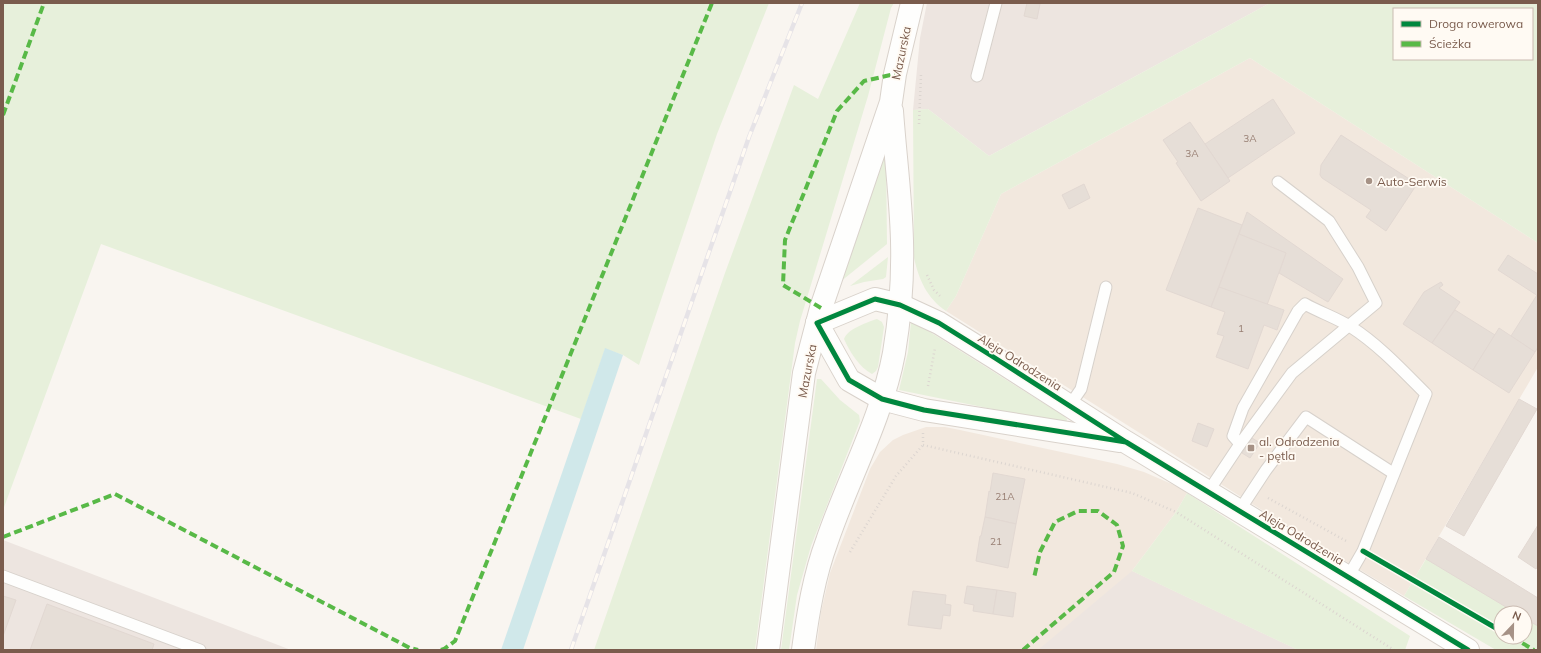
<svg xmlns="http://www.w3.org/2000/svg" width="1541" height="653" font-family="Mulish,sans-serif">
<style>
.residential{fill:#f2e8de}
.industrial{fill:#ede5e0}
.green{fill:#e7f0db;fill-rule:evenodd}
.water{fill:#d0e8ea}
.building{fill:#e6ded7;stroke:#e2d8d2}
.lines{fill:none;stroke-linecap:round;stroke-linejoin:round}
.lane-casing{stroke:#d7d1cb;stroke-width:13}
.secondary-casing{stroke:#d9d2cb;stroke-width:24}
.path{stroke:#dcd5d0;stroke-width:2.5;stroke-dasharray:1 3;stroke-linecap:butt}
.lane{stroke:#fefefd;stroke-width:11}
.secondary{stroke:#fefefd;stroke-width:22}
.rail-casing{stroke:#e6e3e7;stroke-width:4.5}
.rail{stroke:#fffaf3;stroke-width:3;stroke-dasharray:9;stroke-linecap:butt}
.quiet{stroke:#58b947;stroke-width:4;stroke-dasharray:8 4;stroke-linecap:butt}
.cycleway-casing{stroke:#fffaf3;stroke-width:8}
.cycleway{stroke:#00873e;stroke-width:5}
.poi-dot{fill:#a69286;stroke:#fffaf3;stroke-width:1.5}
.labels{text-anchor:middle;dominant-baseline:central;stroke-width:3.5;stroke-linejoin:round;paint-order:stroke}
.number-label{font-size:10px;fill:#977e72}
.street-label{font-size:12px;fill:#7a5c4d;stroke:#fffaf3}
.poi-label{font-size:12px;fill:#7a5c4d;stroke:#fffaf3;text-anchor:start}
</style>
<rect width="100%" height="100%" fill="#f9f5f0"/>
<!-- residential -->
<g class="residential">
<polygon points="1250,58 1538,243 1538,367 1404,596 1300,534 946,311 956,296 1001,194"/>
<polygon points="926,427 945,427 960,430 1117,464 1144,472 1181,488 1187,493 1176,512 1132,571 1298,650 816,650 821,612 830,573 870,469 880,452 893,440 903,435"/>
</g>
<!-- industrial -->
<g class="industrial">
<polygon points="927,3 1270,3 989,156 928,109 913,110 920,38"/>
<polygon points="3,540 291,650 3,650"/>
<polygon points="1132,571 1298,650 1038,650"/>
</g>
<!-- green -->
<g class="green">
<polygon points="3,3 769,3 717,134 639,365 623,355 605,349 581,419 101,244 3,510"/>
<polygon points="860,3 894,3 891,8 868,96 800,321 795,343 755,650 594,650 725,273 794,85 818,99"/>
<path d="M 1270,3 L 1538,3 L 1538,243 L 1250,58 L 1001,194 L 956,296 L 946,311 C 927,298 919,280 914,258 L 913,110 L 928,109 L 989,156 ZM 1394,9 L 1532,9 L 1532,59 L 1394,59 Z"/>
<polygon points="879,153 886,153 887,244 840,282"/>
<polygon points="888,257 886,277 883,279 864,282 850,286"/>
<path d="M 877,319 L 882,322 L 884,327 L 878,367 L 876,371 L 872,374 C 859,367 850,352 844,339 C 847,329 868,322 877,319 Z"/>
<polygon points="911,322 922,327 1064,416 1067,419 1066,424 899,390 908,352"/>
<polygon points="817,379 821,379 840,400 859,415 860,421 811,546 797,595 789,650 781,650"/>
<polygon points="1187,493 1410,636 1405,650 1298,650 1132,571 1176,512"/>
<polygon points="1426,559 1516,613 1501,613 1501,637 1525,637 1525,619 1538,626 1538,650 1496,650 1404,596"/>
</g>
<!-- water -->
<polygon class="water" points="605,348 623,355 523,650 501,650"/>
<!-- building -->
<g class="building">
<polygon points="1027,3 1040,4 1037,19 1024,16"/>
<polygon points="1273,99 1295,133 1228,178 1205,144"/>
<polygon points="1190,122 1230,181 1201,201 1176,163 1178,162 1163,140"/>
<polygon points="1341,135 1417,184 1386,231 1366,217 1371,210 1322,178 1320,175 1321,165"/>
<polygon points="1084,184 1090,198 1069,209 1062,195"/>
<polygon points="1198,208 1242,225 1211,307 1166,290"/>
<polygon points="1247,212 1343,279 1328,302 1279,273 1286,253 1239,234"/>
<polygon points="1239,234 1286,253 1267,305 1219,287"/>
<polygon points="1508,255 1538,274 1538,296 1498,270"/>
<polygon points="1441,282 1443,285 1439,288 1460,302 1432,343 1403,324 1424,292"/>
<polygon points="1219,287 1284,310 1277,330 1264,325 1248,369 1216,357 1224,336 1217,334 1225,312 1211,307"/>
<polygon points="1537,295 1538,347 1535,352 1511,336"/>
<polygon points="1455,310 1495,335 1473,370 1432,343"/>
<polygon points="1499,328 1535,352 1509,393 1473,370"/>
<polygon points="1519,399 1537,409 1464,536 1446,526"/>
<polygon points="1198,423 1214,429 1207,447 1192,441"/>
<polygon points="1252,438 1260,443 1250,458 1242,453"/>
<polygon points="993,473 1025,479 1016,524 985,517 989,491 990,492"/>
<polygon points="985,517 1016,524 1008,568 976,561 980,536 981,536"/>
<polygon points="1538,525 1538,565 1536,569 1518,557"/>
<polygon points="1439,537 1538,598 1538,626 1525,619 1525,613 1516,613 1426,559"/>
<polygon points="967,586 997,590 993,614 973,611 974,605 964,603"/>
<polygon points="997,590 1016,593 1013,617 993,614"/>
<polygon points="913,591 946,595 945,604 951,605 950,616 943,615 941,629 908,625"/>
<polygon points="3,596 16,600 3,636"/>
<polygon points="47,604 154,644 152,650 30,650"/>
</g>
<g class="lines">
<defs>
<g id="lane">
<polyline points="977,76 996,3"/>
<polyline points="1070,405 1081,389 1106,287"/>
<path d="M 1240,444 L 1233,436 L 1243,408 L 1298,311 L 1305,304 C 1319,312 1337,318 1351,327 C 1379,345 1402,370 1426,394 L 1363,551 L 1348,577"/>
<polyline points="1208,492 1240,444 1292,373 1376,303 1358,267 1329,221 1278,182"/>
<polyline points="1239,511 1266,470 1306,417 1393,473"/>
<polyline points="3,576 200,650"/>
</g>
<g id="secondary">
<polyline points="817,323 875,299 900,305 939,323 995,358 1126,442 1468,650"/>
<polyline points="817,323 849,380 882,399 924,410 1119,441"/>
<polyline points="768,650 804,373 821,308 891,102 895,74 912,3"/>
<path d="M 803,650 C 808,613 814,576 827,541 C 848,479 882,418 894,353 C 900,317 903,278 902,241 C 901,198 895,154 892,111"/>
</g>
</defs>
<!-- lane casing -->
<use href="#lane" class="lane-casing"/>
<!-- secondary casing -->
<use href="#secondary" class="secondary-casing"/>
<!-- path -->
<g class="path">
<polyline points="919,124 921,75"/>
<polyline points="927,275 934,290 940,296"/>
<polyline points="928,386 935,348"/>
<polyline points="923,433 923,445 1132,493 1176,512 1394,650"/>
<polyline points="1268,498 1348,542"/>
<polyline points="850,552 896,476 923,445"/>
</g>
<!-- lane -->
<use href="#lane" class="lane"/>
<!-- secondary -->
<use href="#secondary" class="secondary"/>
<defs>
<polyline id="rail" points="571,650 749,137 802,3"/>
</defs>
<!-- rail casing -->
<use href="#rail" class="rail-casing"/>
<!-- rail -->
<use href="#rail" class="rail"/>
<!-- quiet -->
<g class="quiet">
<polyline points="3,115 44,3"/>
<polyline points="821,308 783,285 785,240 837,111 864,81 895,74"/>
<polyline points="3,537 115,494 410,648 418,650"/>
<polyline points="1512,637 1534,650"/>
<polyline points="441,650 444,649 455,641 712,3"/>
<polyline points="1023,650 1114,572 1123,546 1117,525 1098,511 1078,511 1055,522 1040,552 1034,578"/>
</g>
<defs>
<g id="cycleway">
<polyline points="1126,442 924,410 882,399 849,380 817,323 875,299 900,305 939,323 995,358 1126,442 1468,650"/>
<polyline points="1363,551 1501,631"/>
</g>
</defs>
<!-- cycleway casing -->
<use href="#cycleway" class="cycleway-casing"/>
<!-- cycleway -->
<use href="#cycleway" class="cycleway"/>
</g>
<!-- markers -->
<g class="poi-dot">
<circle cx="1369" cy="181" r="4"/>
<rect x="1247" y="444" width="8" height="8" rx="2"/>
</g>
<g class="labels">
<!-- number labels -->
<g class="number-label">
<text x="1250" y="138">3A</text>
<text x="1192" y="153">3A</text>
<text x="1241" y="328">1</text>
<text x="1005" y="496">21A</text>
<text x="996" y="541">21</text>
</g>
<!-- street labels -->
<g class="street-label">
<text transform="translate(901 53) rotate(-78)">Mazurska</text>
<text transform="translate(1020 362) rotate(32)">Aleja Odrodzenia</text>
<text transform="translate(807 371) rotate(-79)">Mazurska</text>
<text transform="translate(1302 537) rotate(31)">Aleja Odrodzenia</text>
</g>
<!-- poi labels -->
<g class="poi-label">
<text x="1377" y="181">Auto-Serwis</text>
<text x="1259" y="441">al. Odrodzenia<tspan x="1259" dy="14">- pętla</tspan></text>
</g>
</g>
<!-- border -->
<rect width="1541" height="653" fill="none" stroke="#7a5c4d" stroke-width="8"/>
<!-- legend -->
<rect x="1393" y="8" width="140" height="52" fill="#fffaf3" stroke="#cabbb1"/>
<rect x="1401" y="21" width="20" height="6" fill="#00873e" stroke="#cabbb1"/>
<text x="1429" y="28" font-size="12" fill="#7a5c4d">Droga rowerowa</text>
<rect x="1401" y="41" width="20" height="6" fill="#58b947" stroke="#cabbb1"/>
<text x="1429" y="48" font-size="12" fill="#7a5c4d">Ścieżka</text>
<!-- north arrow -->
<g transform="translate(1513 625) rotate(22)"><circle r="19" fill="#fffaf3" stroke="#cabbb1"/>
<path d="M0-3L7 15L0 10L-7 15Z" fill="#a69286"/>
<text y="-6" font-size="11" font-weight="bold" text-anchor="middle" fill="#7a5c4d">N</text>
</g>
</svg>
